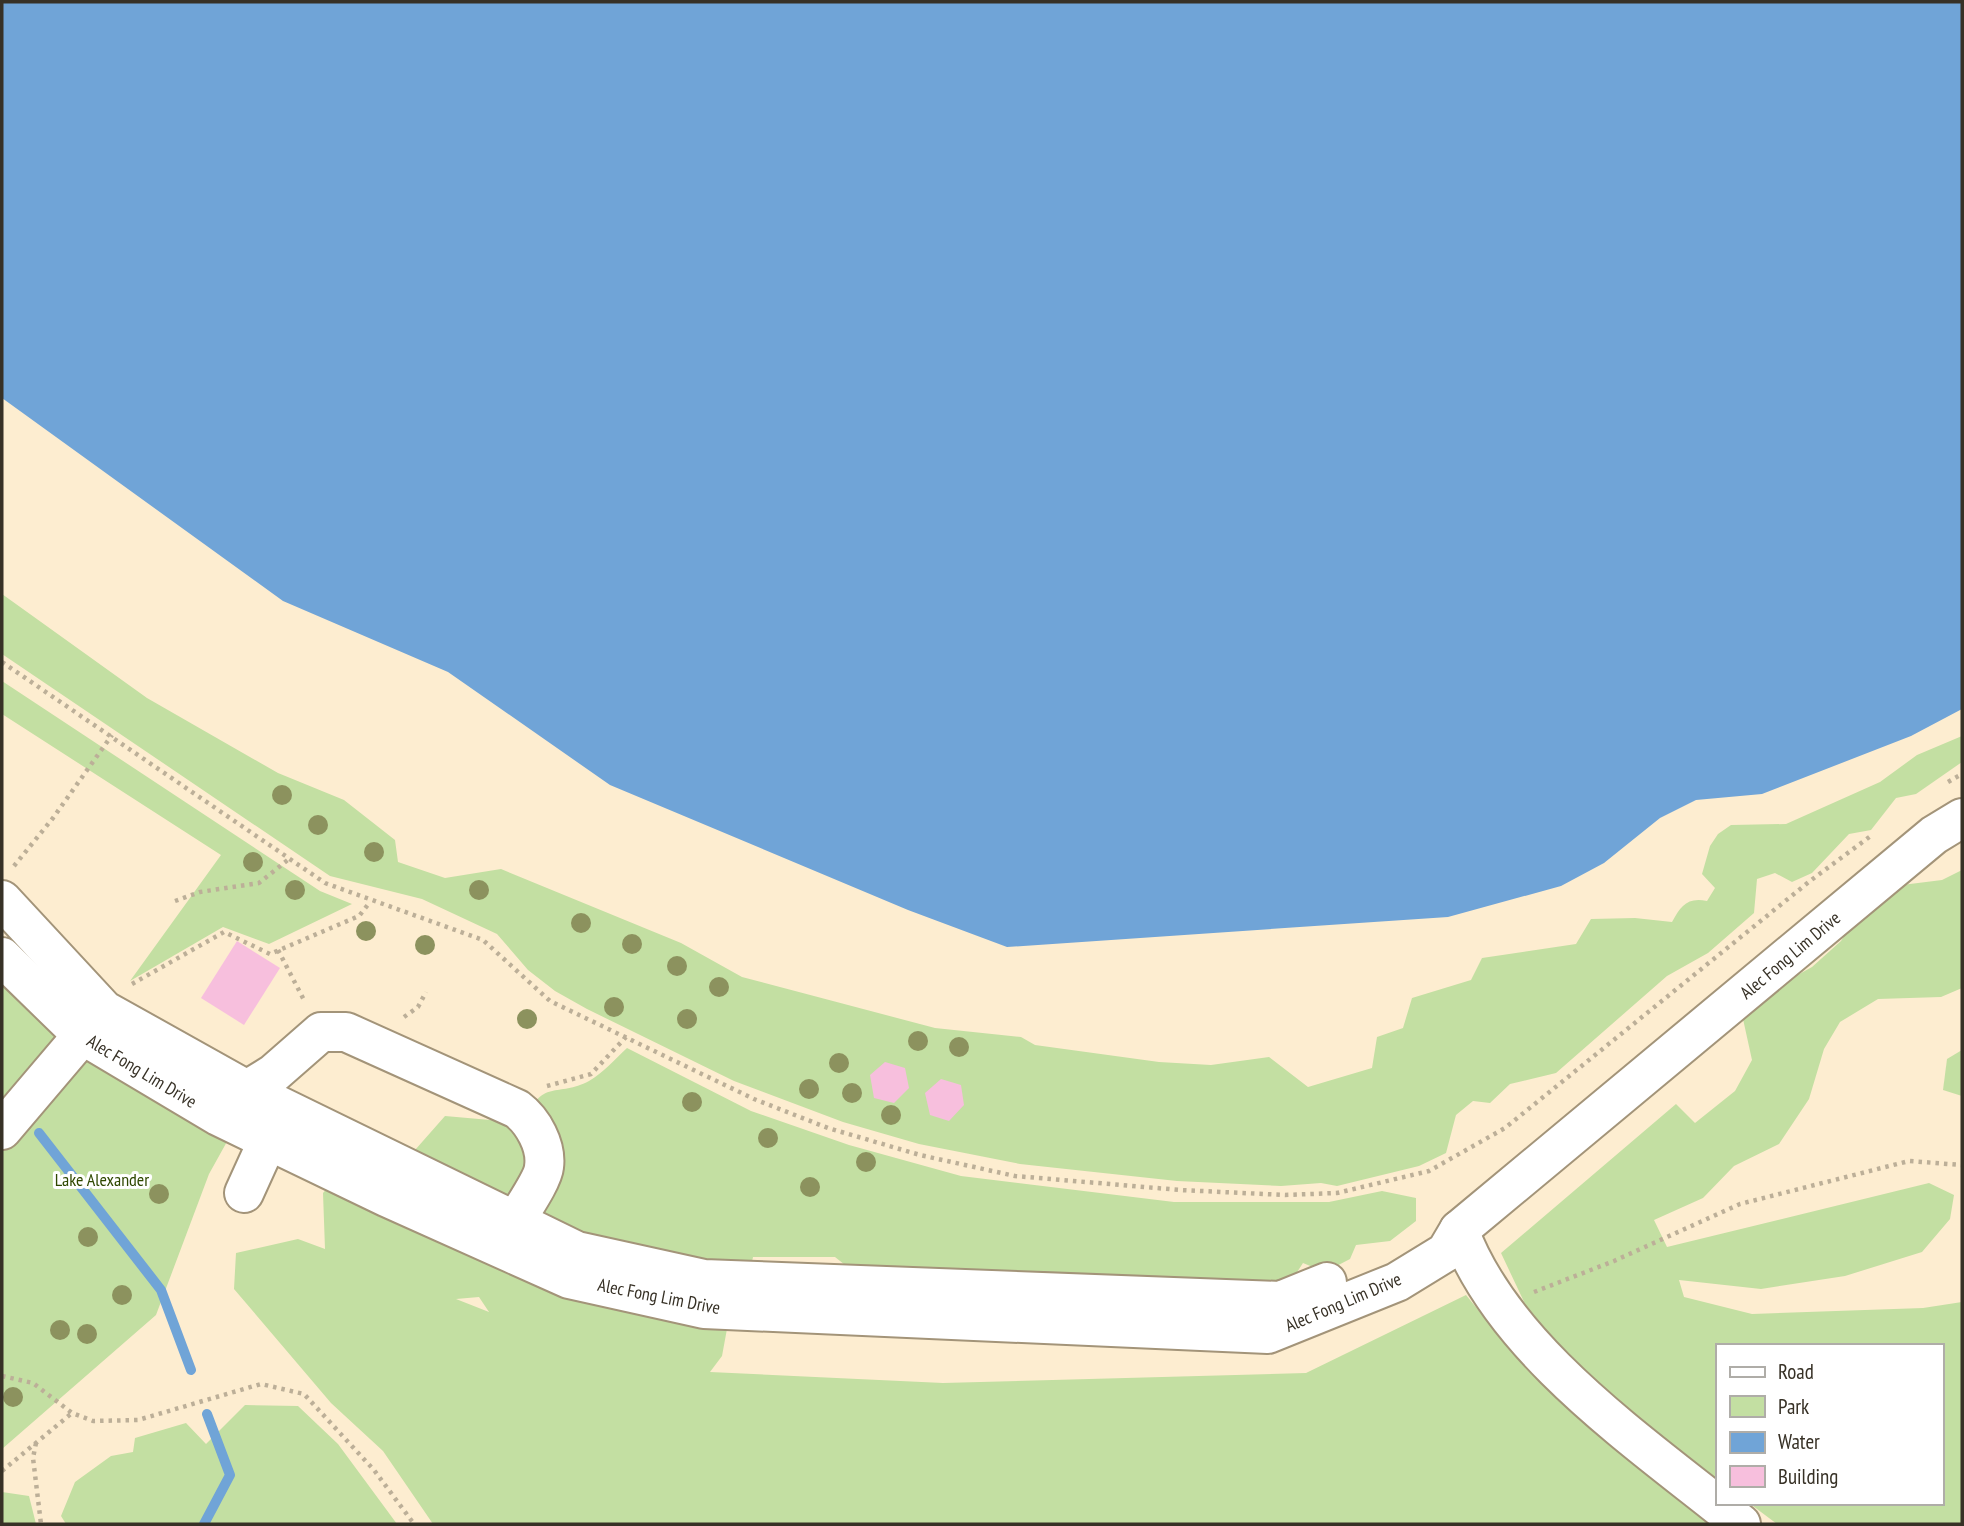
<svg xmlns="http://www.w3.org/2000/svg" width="1964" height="1526" font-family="'PT Sans Narrow',sans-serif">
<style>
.green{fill:#c3dfa2;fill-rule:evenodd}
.water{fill:#70a4d7}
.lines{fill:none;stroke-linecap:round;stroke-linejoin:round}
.stream{stroke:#70a4d7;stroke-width:10}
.building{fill:#f7bfdd}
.minor-casing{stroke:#a39479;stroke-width:42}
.path{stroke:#bcaf98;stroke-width:4.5;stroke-dasharray:3.5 5;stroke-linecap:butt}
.minor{stroke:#fff;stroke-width:38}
.tree{fill:#8c925e}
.labels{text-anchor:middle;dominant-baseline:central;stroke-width:6;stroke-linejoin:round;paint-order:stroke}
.street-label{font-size:18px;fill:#373126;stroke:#fff}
.park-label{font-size:18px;fill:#2f4800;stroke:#fff}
</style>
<rect width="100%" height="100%" fill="#fdedd0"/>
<!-- green -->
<g class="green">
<path d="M 2,594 L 147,698 L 278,773 L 344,800 L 395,840 L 398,862 L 445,878 L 501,869 L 681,943 L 742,977 L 935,1028 L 1021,1037 L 1035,1045 L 1159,1062 L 1211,1065 L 1269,1057 L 1308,1087 L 1372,1068 L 1377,1037 L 1403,1028 L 1412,998 L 1471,980 L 1482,958 L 1576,944 L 1591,919 L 1635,918 L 1672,922 C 1681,906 1687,897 1707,901 L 1715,888 L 1702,874 L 1710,846 L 1718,834 L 1731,825 L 1786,824 L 1880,782 L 1917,755 L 1962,736 L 1962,762 L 1916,794 L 1896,798 L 1871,830 L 1849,834 L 1812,873 L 1792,882 L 1775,873 L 1757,879 L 1754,913 L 1708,953 L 1667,976 L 1556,1073 L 1510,1084 L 1490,1103 L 1473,1101 L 1456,1115 L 1446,1153 L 1419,1166 L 1337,1186 L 1321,1183 L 1281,1186 L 1177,1181 L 1020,1164 L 919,1144 L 843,1122 L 734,1081 L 587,1009 L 555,991 L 528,970 L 497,934 L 422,899 L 330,876 L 2,654 Z"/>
<polygon points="2,681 320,891 352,904 269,944 223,927 130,981 221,855 2,714"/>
<polygon points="1962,870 1962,988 1941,997 1878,999 1840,1022 1824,1049 1809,1099 1779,1144 1734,1166 1703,1198 1654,1220 1667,1247 1929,1183 1954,1195 1950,1219 1922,1252 1845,1276 1761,1289 1679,1280 1684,1297 1752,1314 1923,1308 1962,1302 1962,1524 1777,1524 1749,1503 1941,1503 1941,1346 1717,1346 1717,1480 1627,1413 1527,1318 1526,1306 1501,1253 1676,1104 1695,1123 1735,1091 1752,1060 1743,1019 1772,989 1812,967 1841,941 1869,897 1902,885 1942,880"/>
<polygon points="2,980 229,1138 209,1174 156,1315 2,1449"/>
<path d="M 627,1048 L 751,1111 L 849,1145 L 961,1176 L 1174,1202 L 1329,1202 L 1382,1191 L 1416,1198 L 1416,1221 L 1390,1241 L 1356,1245 L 1350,1259 L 1325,1272 L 1303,1263 L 1288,1286 L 864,1280 L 835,1257 L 753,1257 L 746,1289 L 729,1318 L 722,1356 L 710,1372 L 943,1383 L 1306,1373 L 1466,1295 L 1497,1333 L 1712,1524 L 433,1524 L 383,1451 L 331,1403 L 234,1289 L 236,1253 L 298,1239 L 325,1249 L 323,1193 L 350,1162 L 393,1175 L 445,1116 L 525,1123 C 541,1077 558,1098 589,1081 C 603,1073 615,1059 627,1048 ZM 479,1297 L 489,1312 L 456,1299 Z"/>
<polygon points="1962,1050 1962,1096 1943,1090 1947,1059"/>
<polygon points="245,1405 298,1406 338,1444 397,1524 66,1524 61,1516 75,1482 111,1456 133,1452 135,1438 186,1423 206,1444"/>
<polygon points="2,1492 29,1496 36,1524 2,1524"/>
</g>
<!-- water -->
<polygon class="water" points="2,2 1962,2 1962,709 1911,736 1762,794 1696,800 1660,818 1604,863 1561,886 1448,917 1007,947 908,910 610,785 448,672 283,601 2,398"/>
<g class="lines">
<!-- stream -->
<g class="stream">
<polyline points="39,1133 161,1290 191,1370"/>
<polyline points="204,1524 230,1475 207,1414"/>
</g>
</g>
<!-- building -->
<g class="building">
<polygon points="237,941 280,968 244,1025 201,998"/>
<polygon points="885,1062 905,1068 909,1088 894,1103 874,1098 870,1075"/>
<polygon points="941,1079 961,1085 964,1105 949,1121 930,1115 925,1093"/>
</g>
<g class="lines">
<defs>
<g id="minor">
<polyline points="2,900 104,1010 247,1090 577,1251 704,1279 1280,1301 1327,1282"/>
<polyline points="2,957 82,1035 218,1116 386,1197 569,1279 704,1309 1268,1334 1397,1282 1446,1252 1459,1230 1934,835 1962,818"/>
<path d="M 247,1090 L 273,1074 L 321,1032 L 346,1032 L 517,1109 C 533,1121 547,1146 544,1167 C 543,1179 523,1208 516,1220"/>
<polyline points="2,1130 98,1017"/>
<polyline points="244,1193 279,1116"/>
<path d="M 1459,1230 C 1504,1352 1643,1444 1741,1524"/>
</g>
</defs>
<!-- minor casing -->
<use href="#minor" class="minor-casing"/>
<!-- path -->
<g class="path">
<polyline points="2,662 325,883 483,940 550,1001 754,1099 828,1128 920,1155 1015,1176 1180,1190 1285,1195 1337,1193 1429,1171 1505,1128 1810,881 1872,835"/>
<polyline points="1948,782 1962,774"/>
<polyline points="14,866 53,818 112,735"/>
<polyline points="175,901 200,892 259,883 289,859"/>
<polyline points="278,950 305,1002"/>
<polyline points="132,984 224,932 270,954 359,916 370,902"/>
<polyline points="404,1017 418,1007 426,992"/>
<polyline points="547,1086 591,1074 626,1037"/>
<polyline points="1534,1292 1614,1261 1740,1204 1909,1161 1962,1165"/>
<polyline points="2,1376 33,1383 72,1413 93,1421 138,1420 261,1384 304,1394 374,1470 414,1524"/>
<polyline points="36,1443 33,1458 41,1524"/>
<polyline points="2,1471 72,1413"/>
</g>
<!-- minor -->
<use href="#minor" class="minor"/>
</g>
<!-- trees -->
<g class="tree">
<circle cx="282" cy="795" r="10"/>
<circle cx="318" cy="825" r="10"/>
<circle cx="374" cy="852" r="10"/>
<circle cx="253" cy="862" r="10"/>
<circle cx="295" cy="890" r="10"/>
<circle cx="479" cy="890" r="10"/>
<circle cx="581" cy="923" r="10"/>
<circle cx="366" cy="931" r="10"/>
<circle cx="632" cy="944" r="10"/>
<circle cx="425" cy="945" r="10"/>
<circle cx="677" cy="966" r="10"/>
<circle cx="719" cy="987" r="10"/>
<circle cx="614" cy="1007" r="10"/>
<circle cx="527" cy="1019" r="10"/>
<circle cx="687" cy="1019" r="10"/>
<circle cx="918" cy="1041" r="10"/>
<circle cx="959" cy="1047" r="10"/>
<circle cx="839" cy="1063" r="10"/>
<circle cx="809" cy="1089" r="10"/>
<circle cx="852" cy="1093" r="10"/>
<circle cx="692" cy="1102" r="10"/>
<circle cx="891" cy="1115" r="10"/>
<circle cx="768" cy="1138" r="10"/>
<circle cx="866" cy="1162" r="10"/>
<circle cx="810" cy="1187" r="10"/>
<circle cx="159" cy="1194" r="10"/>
<circle cx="88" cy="1237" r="10"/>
<circle cx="122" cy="1295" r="10"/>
<circle cx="60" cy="1330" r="10"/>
<circle cx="87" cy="1334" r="10"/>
<circle cx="13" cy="1397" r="10"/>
</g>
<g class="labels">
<!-- street labels -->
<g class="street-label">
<text transform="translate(1790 955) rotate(-40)">Alec Fong Lim Drive</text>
<text transform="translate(142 1071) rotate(31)">Alec Fong Lim Drive</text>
<text transform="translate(659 1296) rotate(11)">Alec Fong Lim Drive</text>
<text transform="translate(1343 1302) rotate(-23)">Alec Fong Lim Drive</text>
</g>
<!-- park labels -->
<g class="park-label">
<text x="102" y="1179">Lake Alexander</text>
</g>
</g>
<!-- border -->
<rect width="1964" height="1526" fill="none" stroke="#373126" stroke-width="7"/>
<!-- legend -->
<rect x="1716" y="1344" width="228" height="161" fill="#ffffff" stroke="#afada8" stroke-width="2"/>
<rect x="1730" y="1367" width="35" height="10" fill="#ffffff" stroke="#afada8" stroke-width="2"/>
<text x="1778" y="1379" font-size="21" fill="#373126">Road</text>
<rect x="1730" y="1396" width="35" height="21" fill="#c3dfa2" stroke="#afada8" stroke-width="2"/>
<text x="1778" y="1414" font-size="21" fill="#373126">Park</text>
<rect x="1730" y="1432" width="35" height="21" fill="#70a4d7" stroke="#afada8" stroke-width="2"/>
<text x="1778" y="1449" font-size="21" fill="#373126">Water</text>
<rect x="1730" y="1466" width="35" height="21" fill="#f7bfdd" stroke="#afada8" stroke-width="2"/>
<text x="1778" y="1484" font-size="21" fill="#373126">Building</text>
</svg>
